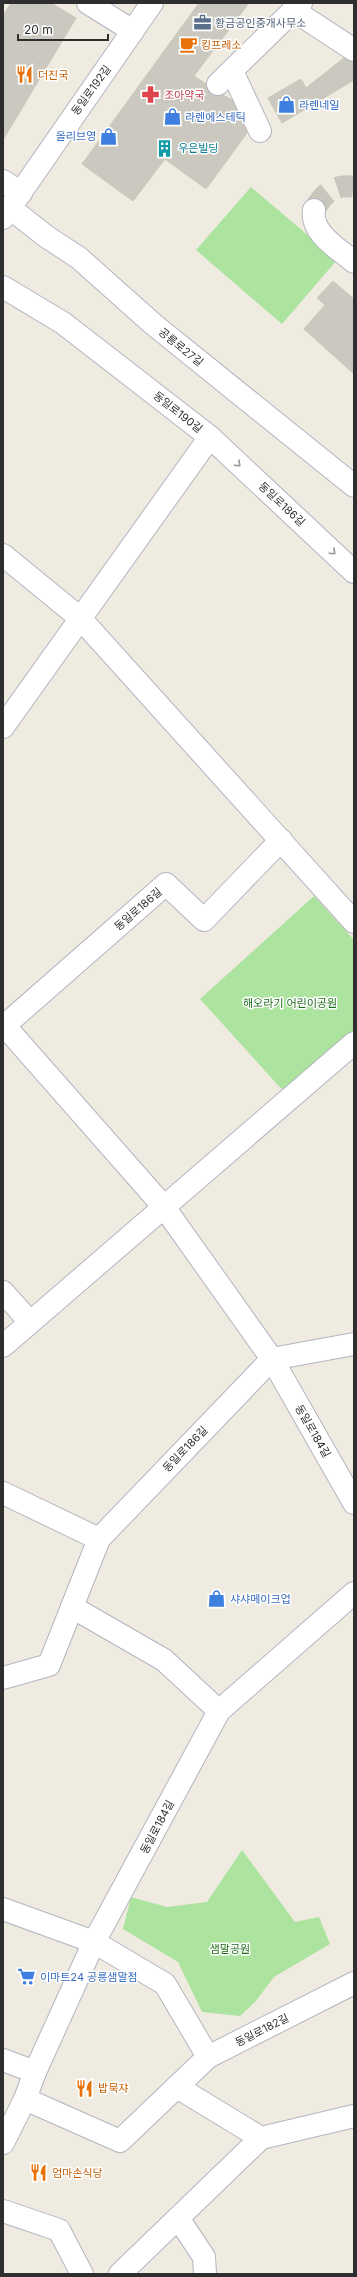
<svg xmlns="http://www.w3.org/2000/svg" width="357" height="2277" font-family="Inter,'Noto Sans KR',sans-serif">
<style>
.green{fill:#ace49f}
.building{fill:#cbc9bf;stroke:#cbc7ba}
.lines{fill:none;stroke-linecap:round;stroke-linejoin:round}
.minor-tunnel{stroke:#c8c5bd;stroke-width:22;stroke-dasharray:22 11;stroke-linecap:butt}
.minor-casing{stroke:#b4b4c1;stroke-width:24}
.minor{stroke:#fff;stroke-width:22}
.oneway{stroke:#969696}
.labels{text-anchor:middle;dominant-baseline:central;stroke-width:3;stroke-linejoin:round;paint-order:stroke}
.service-label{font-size:11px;fill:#4e5e75;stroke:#fff;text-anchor:start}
.food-label{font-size:11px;fill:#c56008;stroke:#fff;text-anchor:start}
.street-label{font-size:11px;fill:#2e2e2e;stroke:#fff}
.health-label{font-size:11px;fill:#be3a42;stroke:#fff;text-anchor:start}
.shop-label{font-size:11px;fill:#366cbe;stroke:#fff;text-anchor:start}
.culture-label{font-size:11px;fill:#0d838f;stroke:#fff;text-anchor:start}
.park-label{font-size:11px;fill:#206d1c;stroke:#fff}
</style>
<rect width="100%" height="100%" fill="#efebe1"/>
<!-- green -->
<g class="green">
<polygon points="251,187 337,260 282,324 196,250"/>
<polygon points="314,896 354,940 354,1032 286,1094 200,999"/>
<polygon points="242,1850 295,1922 319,1917 330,1944 274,1977 255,2002 240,2016 202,2012 178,1962 123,1929 131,1897 167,1907 207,1902"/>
</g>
<!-- building -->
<g class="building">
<polygon points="11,3 51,3 76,18 3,140 3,16"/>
<polygon points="199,3 249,3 194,76 206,84 209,93 215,96 223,95 232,100 247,133 206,189 165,159 133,201 82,164"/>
<polygon points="344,58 354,62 354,80 282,123 268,98 301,79 306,88"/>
<polygon points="333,281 354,299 354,374 304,329 325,305 317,298"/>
</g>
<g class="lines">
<!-- minor-tunnel -->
<path class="minor-tunnel" d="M 314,210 C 323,194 335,183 354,187"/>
<defs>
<g id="minor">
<polyline points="88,3 133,31"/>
<polyline points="293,10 354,50"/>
<polyline points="232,71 260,131"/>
<polyline points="218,84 301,3"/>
<polyline points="3,181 21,193"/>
<polyline points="10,208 47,237 79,258 153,324 354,486"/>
<path d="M 314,210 C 310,233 339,249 354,262"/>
<polyline points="3,218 152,3"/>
<polyline points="3,287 63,323 210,437 354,572"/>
<polyline points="3,555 80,618 354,922"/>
<polyline points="3,727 210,437"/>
<polyline points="3,1024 164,1207 272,1359 354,1503"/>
<polyline points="4,1026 166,884 204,920 281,840"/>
<polyline points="3,1292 30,1322"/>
<polyline points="3,1346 354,1043"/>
<polyline points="3,1493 99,1539"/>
<polyline points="72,1607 164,1660 219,1711"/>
<polyline points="3,1678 49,1665 99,1539 272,1359 354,1344"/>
<polyline points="3,1909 94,1942 165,1984 208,2057"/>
<polyline points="3,2060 35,2072"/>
<polyline points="177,2087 261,2138"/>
<polyline points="25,2099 120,2141 208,2057 354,1983"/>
<polyline points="3,2143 25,2099 35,2072 94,1942 219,1711 354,1593"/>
<polyline points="3,2211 59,2230 82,2274"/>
<polyline points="178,2218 204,2257 205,2274"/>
<polyline points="120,2274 261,2138 354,2116"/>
</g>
</defs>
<!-- minor casing -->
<use href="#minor" class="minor-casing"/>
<!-- minor -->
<use href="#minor" class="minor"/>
</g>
<!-- one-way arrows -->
<defs><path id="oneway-chevron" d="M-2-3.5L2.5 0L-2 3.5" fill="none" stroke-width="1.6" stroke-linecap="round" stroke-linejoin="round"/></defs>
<g class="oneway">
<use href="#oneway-chevron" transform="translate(238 464) rotate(43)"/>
<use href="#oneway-chevron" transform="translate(333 552) rotate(43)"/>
</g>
<!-- icons -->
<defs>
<symbol id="office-bare" viewBox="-9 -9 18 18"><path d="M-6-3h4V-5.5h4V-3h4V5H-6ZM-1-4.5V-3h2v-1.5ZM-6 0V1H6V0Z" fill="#5c6f8a" stroke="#fff" stroke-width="2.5" paint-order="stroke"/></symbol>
<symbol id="cafe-bare" viewBox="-9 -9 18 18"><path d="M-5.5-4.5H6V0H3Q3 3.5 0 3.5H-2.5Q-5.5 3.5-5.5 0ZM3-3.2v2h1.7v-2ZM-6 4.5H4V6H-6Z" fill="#e8710a" stroke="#fff" stroke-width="2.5" paint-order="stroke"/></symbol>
<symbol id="restaurant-bare" viewBox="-9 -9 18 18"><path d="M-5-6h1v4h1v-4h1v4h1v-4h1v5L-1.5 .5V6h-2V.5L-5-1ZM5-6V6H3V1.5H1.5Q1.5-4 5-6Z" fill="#e8710a" stroke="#fff" stroke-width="2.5" paint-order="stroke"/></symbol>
<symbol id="pharmacy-bare" viewBox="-9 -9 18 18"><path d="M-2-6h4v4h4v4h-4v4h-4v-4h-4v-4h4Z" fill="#e0444e" stroke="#fff" stroke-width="2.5" paint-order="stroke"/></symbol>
<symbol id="shop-bare" viewBox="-9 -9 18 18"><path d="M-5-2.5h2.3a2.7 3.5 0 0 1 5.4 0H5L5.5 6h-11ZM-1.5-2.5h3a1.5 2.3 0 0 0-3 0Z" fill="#3f7fe0" stroke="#fff" stroke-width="2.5" paint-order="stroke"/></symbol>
<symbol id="building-bare" viewBox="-9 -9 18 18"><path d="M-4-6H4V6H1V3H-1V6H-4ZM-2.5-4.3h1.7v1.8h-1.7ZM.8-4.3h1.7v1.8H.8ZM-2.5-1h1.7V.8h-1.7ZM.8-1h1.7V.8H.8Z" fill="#0f9aa8" stroke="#fff" stroke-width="2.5" paint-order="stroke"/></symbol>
<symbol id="supermarket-bare" viewBox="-9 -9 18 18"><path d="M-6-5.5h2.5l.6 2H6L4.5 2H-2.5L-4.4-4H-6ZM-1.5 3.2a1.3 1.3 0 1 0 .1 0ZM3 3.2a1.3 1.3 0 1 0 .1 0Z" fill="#3f7fe0" stroke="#fff" stroke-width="2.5" paint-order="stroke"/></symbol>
</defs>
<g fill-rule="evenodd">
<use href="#office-bare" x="190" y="10" width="25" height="25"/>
<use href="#cafe-bare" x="176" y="32" width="25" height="25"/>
<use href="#restaurant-bare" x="12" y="62" width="25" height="25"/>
<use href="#pharmacy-bare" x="138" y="82" width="25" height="25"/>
<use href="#shop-bare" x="274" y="92" width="25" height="25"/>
<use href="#shop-bare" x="160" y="104" width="25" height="25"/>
<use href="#shop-bare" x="96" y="124" width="25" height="25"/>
<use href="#building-bare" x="152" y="136" width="25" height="25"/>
<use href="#shop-bare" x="204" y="1586" width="25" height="25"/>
<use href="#supermarket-bare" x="14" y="1964" width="25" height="25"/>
<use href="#restaurant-bare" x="72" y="2076" width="25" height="25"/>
<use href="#restaurant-bare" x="26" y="2160" width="25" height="25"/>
</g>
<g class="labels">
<!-- service labels -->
<g class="service-label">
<text x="215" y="23">황금공인중개사무소</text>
</g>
<!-- food labels -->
<g class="food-label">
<text x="201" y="45">킹프레소</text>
<text x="38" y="75">더진국</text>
<text x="98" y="2088">밥묵쟈</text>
<text x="52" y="2173">엄마손식당</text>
</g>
<!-- street labels -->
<g class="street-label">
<text transform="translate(91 90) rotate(-54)">동일로192길</text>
<text transform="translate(181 347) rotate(39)">공릉로27길</text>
<text transform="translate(178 412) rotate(38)">동일로190길</text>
<text transform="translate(282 504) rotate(43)">동일로186길</text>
<text transform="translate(138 909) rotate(-41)">동일로186길</text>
<text transform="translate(313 1431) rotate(60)">동일로184길</text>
<text transform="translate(185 1449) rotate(-46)">동일로186길</text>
<text transform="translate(157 1827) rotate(-62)">동일로184길</text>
<text transform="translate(262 2030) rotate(-27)">동일로182길</text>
</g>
<!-- health labels -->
<g class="health-label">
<text x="164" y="95">조아약국</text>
</g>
<!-- shop labels -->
<g class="shop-label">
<text x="299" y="105">라렌네일</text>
<text x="185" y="117">라렌에스테틱</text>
<text x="96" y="136" text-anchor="end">올리브영</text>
<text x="230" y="1599">샤샤메이크업</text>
<text x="40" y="1977">이마트24 공릉샘말점</text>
</g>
<!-- culture labels -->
<g class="culture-label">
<text x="178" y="148">우은빌딩</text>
</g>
<!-- park labels -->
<g class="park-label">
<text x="290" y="1003">해오라기 어린이공원</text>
<text x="230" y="1949">샘말공원</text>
</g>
</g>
<!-- border -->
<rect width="357" height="2277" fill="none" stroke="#2e2e2e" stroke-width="8"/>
<!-- scale -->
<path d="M18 34v6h90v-6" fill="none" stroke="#2e2e2e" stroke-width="2"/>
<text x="24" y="34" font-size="12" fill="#2e2e2e" stroke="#ffffff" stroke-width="3" paint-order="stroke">20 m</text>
</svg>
